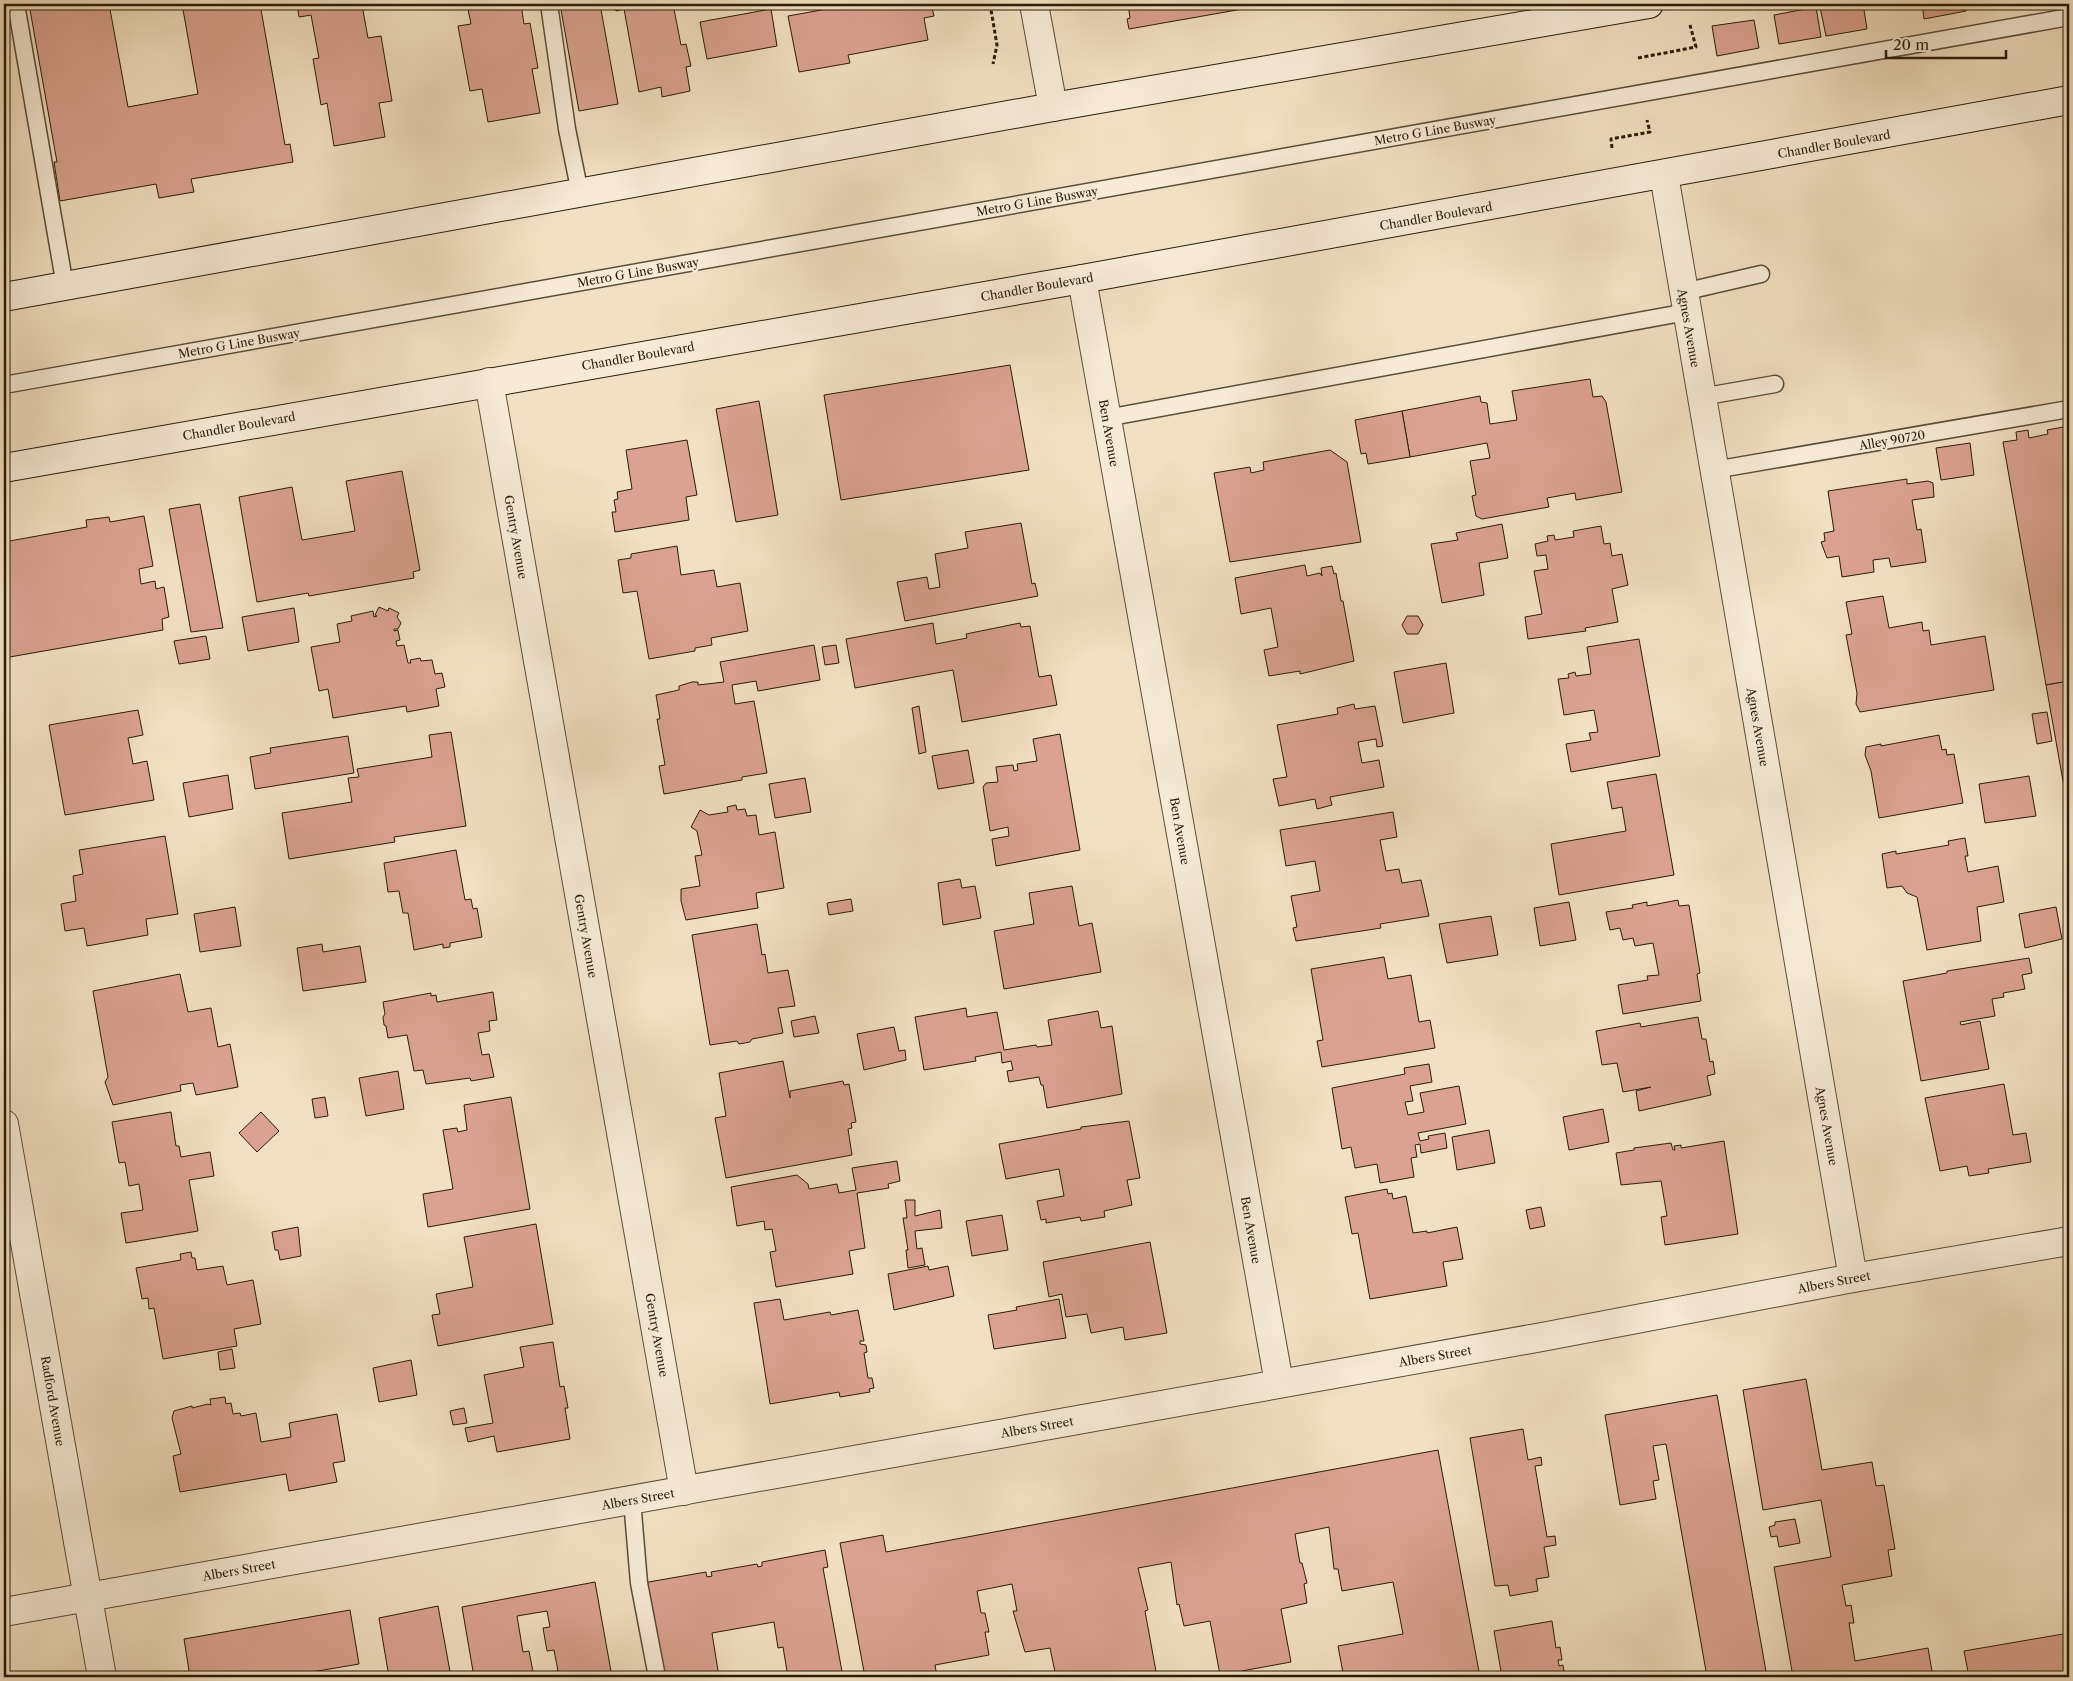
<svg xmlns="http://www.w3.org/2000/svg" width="2073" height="1681" font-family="'Libre Caslon Text',serif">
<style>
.building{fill:#dba291;stroke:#291c0b}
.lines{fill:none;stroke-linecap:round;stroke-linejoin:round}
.lane-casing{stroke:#5b4d39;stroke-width:19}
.street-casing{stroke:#5b4d39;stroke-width:30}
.secondary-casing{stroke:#291c0b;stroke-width:30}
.path{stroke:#291c0b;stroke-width:3;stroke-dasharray:4 2.5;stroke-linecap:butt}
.lane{stroke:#f7ebd7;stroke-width:16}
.street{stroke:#f7ebd7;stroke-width:28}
.secondary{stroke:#f7ebd7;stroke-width:28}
.labels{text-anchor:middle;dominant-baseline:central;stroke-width:5;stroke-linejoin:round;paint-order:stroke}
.street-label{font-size:12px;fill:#291c0b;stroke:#f7ebd7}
</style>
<rect width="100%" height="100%" fill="#f2e0c2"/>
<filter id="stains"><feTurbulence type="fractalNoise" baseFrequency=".004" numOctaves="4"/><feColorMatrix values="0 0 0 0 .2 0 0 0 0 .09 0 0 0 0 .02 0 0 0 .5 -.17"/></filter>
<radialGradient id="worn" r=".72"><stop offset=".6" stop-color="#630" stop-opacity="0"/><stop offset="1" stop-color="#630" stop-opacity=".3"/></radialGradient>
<!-- building -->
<g class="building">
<polygon points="29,4 109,4 128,107 198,94 182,4 260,4 285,145 290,144 293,162 191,179 194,192 159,198 156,184 60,201 54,162 57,162"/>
<polygon points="297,4 362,5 368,38 381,36 392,101 379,103 385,137 334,146 327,103 321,105 313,59 319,58 311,15 299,17"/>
<polygon points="467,4 521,4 524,24 530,23 538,68 532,69 540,113 488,122 482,89 470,91 458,26 471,24"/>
<polygon points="560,4 600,4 618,104 579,111"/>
<polygon points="614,4 673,4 681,45 686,44 691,66 686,67 690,91 662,97 661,87 639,92 624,9 616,11"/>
<polygon points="855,4 931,4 934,16 924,18 928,40 848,55 850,63 799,72 788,16"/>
<polygon points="1128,4 1271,4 1129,29 1127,19 1130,18"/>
<polygon points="1836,4 1863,4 1867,29 1826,36 1820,7"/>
<polygon points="1922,4 1964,4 1966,11 1924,19"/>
<polygon points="1816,7 1821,37 1779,44 1774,15"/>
<polygon points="771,9 777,46 707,59 700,22"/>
<polygon points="1754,20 1759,48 1717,56 1712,26"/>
<polygon points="1010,365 1029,470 841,500 824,395"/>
<polygon points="1590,379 1593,397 1602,396 1606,402 1622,492 1576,500 1575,493 1547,498 1549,507 1482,519 1476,516 1472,496 1476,495 1470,461 1490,458 1487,443 1410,457 1402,411 1480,396 1481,402 1487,403 1490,424 1517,420 1512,391"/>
<polygon points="759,401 778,515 736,522 716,409"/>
<polygon points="1402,411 1410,457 1368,464 1366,453 1361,454 1355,420"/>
<polygon points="2069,426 2069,681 2046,685 2003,442 2017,440 2016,432 2028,430 2029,438 2048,434 2047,430"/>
<polygon points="687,440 697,495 686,497 689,520 615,532 612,512 616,512 614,500 618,499 617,492 632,489 626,450"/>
<polygon points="1970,443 1974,475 1941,480 1936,448"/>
<polygon points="1330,450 1347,462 1361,542 1230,562 1214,473 1250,467 1251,473 1264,470 1263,462"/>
<polygon points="402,471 420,570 413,572 414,578 309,596 308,593 257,602 239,497 292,487 302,540 355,531 346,481"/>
<polygon points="1907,479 1907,484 1928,481 1933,483 1934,497 1912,500 1917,530 1921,529 1926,562 1891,567 1889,558 1873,560 1874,572 1842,577 1839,556 1827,558 1821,542 1825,541 1824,533 1834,531 1828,491"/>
<polygon points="200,504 223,628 191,632 169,509"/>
<polygon points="144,516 153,566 139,569 141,584 155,581 156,589 164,587 169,617 162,619 163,630 4,658 4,542 87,527 86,520 109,517 110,522"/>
<polygon points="1021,523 1032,584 1035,583 1038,596 905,621 897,582 927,577 929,589 940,587 935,554 968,548 965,532"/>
<polygon points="1502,524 1508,558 1479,563 1484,595 1442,603 1431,544 1458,540 1456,533"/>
<polygon points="1601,526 1604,544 1610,543 1612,556 1622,554 1628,585 1612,589 1618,622 1585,628 1586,631 1528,639 1525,617 1542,614 1534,571 1548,569 1546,555 1537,556 1535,544 1548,541 1547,536 1554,535 1555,540 1574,537 1573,531"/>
<polygon points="677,546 681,575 714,570 717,587 740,583 748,631 711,638 712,645 695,648 695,651 649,659 637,591 623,593 618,560 631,558 631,554"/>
<polygon points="1305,565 1307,576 1320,573 1322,576 1321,568 1332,566 1334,574 1336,573 1341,601 1343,601 1354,661 1300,674 1300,671 1269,676 1264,650 1278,647 1271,608 1241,614 1235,578"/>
<polygon points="1883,596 1889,628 1922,622 1923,631 1929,630 1931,645 1985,636 1994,690 1860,712 1856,704 1857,693 1846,635 1852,634 1846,602"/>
<polygon points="379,607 388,611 389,608 399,613 397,617 401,623 398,629 394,629 394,631 398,630 400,640 396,641 397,646 404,645 408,663 411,663 410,660 420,658 421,661 432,660 435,674 442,673 445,687 436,689 439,706 407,712 406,706 333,718 328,689 319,691 311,647 340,642 337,624 352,621 351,616 373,611 374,617 377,616 375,615"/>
<polygon points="294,608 299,642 248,651 242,617"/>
<polygon points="1407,616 1418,616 1423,625 1418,634 1407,634 1402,625"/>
<polygon points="933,623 936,644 967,638 966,634 1020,623 1021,627 1030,626 1039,677 1051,675 1057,705 962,722 953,670 855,688 846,639"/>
<polygon points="206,636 210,659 179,664 174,641"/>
<polygon points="1639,639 1660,756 1571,772 1566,744 1591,740 1589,733 1598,732 1594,710 1564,715 1558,679 1569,678 1568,674 1575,672 1576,676 1591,674 1587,647"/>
<polygon points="814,645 820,680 758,691 756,681 732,685 735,704 754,701 767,773 742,777 742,780 664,794 659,766 665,765 657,719 660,719 656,695 679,690 679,686 692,682 698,682 698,685 724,682 720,662"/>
<polygon points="836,645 839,663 825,665 822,647"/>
<polygon points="1446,663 1454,713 1403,723 1394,672"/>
<polygon points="2069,681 2069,815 2046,685"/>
<polygon points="1354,704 1355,709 1375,706 1383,746 1377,747 1376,739 1358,742 1362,763 1379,760 1384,787 1330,797 1332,805 1317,809 1315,799 1279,806 1273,779 1287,777 1277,725 1338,714 1337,708"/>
<polygon points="919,706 926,752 919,754 912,708"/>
<polygon points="138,710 143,735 128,738 133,764 147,761 154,800 65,815 49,725"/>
<polygon points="2047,712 2052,741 2037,744 2032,714"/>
<polygon points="451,732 466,826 394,837 395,842 289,859 282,813 352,802 348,778 359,777 357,769 432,757 429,735"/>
<polygon points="1060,734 1080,850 996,866 992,839 1009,836 1008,827 990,831 983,787 986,783 998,782 996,767 1013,765 1014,771 1018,770 1017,764 1037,761 1033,739"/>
<polygon points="1939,735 1942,750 1946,749 1947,755 1954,754 1963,803 1879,818 1871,771 1865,755 1866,747 1881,744 1881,746"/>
<polygon points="348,736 354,773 255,789 250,757 271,753 270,748"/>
<polygon points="968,750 974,783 938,789 932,756"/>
<polygon points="1656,774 1674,875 1559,895 1551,844 1626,831 1622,807 1612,809 1607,782"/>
<polygon points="228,775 233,809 189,817 183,783"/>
<polygon points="2029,776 2036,816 1985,823 1979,784"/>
<polygon points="805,778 811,812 775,818 769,784"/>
<polygon points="736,805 737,810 745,809 747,816 756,815 759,835 775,832 784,888 756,893 758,908 686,920 681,901 681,889 700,886 695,856 702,855 697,831 691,827 700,810 709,815 728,812 727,807"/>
<polygon points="1393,812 1397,837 1380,840 1386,871 1399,869 1402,883 1421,880 1429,916 1380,924 1381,928 1296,941 1293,928 1297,927 1291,896 1320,891 1315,861 1286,866 1280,830"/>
<polygon points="165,836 178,914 146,919 148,935 87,946 84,928 65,931 61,904 76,901 73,876 83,874 79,850"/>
<polygon points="1965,838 1968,856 1965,856 1968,872 1998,866 2004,902 1977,907 1981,941 1927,950 1917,897 1907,893 1902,886 1887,888 1882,854 1896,851 1896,854 1949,845 1948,841"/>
<polygon points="456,850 465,900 471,899 473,909 477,908 482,937 450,943 450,947 443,948 443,944 414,950 408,913 403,913 399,891 388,892 384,863"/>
<polygon points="960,879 962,888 975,886 981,918 943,925 938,883"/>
<polygon points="1072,886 1079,926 1092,923 1101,972 1004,989 994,931 1034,924 1029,893"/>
<polygon points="851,899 853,911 829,915 827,903"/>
<polygon points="1678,900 1679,906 1689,905 1700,973 1697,974 1701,1001 1623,1014 1618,985 1648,980 1647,976 1659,975 1653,943 1635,946 1633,938 1623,940 1620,928 1610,930 1606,912 1633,908 1632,905 1647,902 1647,906"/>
<polygon points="1569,902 1576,940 1540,946 1534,908"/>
<polygon points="235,907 241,946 200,952 194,914"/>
<polygon points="2056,907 2062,939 2025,948 2019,914"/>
<polygon points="1491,916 1498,955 1447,963 1439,924"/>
<polygon points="757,924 762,955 765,954 768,973 788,970 795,1006 778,1008 783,1033 752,1039 750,1042 739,1044 737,1041 710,1045 692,935"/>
<polygon points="322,944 323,952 360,946 366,982 303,991 297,948"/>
<polygon points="1384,957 1388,979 1411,975 1419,1022 1430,1020 1435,1048 1322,1067 1317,1041 1323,1040 1311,969"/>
<polygon points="2029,958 2032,973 2022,975 2025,989 2003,993 2004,997 1992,999 1995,1016 1960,1022 1961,1025 1980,1021 1989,1069 1921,1081 1903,981 1947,973 1947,971"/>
<polygon points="180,974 188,1012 211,1008 218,1047 230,1044 238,1087 196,1095 193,1083 180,1085 181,1091 113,1105 105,1082 108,1077 93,991"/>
<polygon points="493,992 497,1020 489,1021 490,1031 478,1033 482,1055 489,1054 494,1077 471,1081 470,1078 426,1084 423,1070 414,1071 407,1035 388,1038 386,1026 384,1025 383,1017 385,1014 383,1002 431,993 431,996 436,995 437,1002"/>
<polygon points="966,1008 967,1017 997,1012 1004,1050 1036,1045 1037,1047 1052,1045 1048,1020 1098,1011 1101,1028 1112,1026 1122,1094 1047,1108 1043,1085 1041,1085 1039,1077 1009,1082 1007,1071 1013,1070 1011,1061 1002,1063 1001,1052 975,1057 976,1061 924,1070 915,1017"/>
<polygon points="815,1016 819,1033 794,1037 791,1021"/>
<polygon points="1698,1017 1702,1039 1706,1039 1710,1062 1713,1061 1715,1074 1707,1076 1711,1095 1639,1111 1636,1091 1651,1087 1623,1092 1617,1063 1602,1065 1596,1031 1640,1023 1641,1027"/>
<polygon points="894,1027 899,1051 905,1050 906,1060 864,1070 857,1034"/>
<polygon points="783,1061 790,1098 790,1091 843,1081 844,1085 849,1084 856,1122 851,1123 852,1128 848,1129 852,1155 726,1178 715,1118 726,1116 719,1073"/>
<polygon points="1429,1064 1432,1082 1410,1086 1413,1101 1405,1102 1408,1115 1424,1112 1420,1093 1459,1086 1466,1124 1418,1133 1420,1141 1429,1139 1428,1136 1445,1133 1447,1148 1421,1153 1420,1144 1415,1145 1417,1157 1411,1158 1414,1177 1380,1183 1377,1164 1355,1168 1351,1147 1342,1149 1332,1088 1405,1074 1404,1068"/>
<polygon points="398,1071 404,1109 366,1116 359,1078"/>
<polygon points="2004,1084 2013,1135 2026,1133 2031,1162 1988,1169 1989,1173 1969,1176 1967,1166 1940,1171 1925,1098"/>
<polygon points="325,1097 328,1116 315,1118 312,1099"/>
<polygon points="511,1097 530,1209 428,1227 423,1194 453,1189 443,1130 457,1128 458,1132 467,1130 464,1105"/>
<polygon points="1603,1109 1609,1142 1569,1150 1563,1117"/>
<polygon points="171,1112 176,1146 179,1146 181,1157 210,1152 214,1176 189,1180 198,1231 126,1243 121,1213 143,1210 139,1184 129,1186 125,1162 119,1163 112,1122"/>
<polygon points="261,1112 279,1131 257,1152 239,1133"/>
<polygon points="1129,1121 1140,1178 1127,1180 1132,1205 1104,1211 1105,1217 1081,1221 1080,1217 1046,1223 1046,1219 1041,1220 1037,1201 1064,1196 1059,1169 1006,1179 999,1144 1081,1129 1081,1127"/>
<polygon points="1489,1130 1495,1163 1457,1170 1452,1137"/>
<polygon points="1724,1141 1738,1234 1665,1245 1661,1217 1667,1216 1661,1181 1621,1185 1616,1153 1634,1150 1634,1148 1671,1143 1673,1150 1675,1150 1674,1146 1681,1145 1681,1148"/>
<polygon points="897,1161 900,1181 888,1184 889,1188 857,1193 865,1248 849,1251 853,1274 776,1287 770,1252 776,1251 772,1229 765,1230 764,1221 737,1226 731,1187 797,1175 808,1184 809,1189 837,1184 839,1193 856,1190 852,1168"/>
<polygon points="1387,1189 1388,1194 1392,1193 1393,1199 1406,1196 1413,1233 1427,1231 1427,1233 1457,1227 1463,1259 1443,1262 1447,1286 1370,1299 1358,1233 1352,1234 1345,1197"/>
<polygon points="905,1200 915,1200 915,1216 940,1210 942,1228 915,1231 917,1249 922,1248 925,1265 908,1268 906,1250 908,1250 903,1218 907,1218"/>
<polygon points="1541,1207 1545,1226 1530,1229 1526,1210"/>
<polygon points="1002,1215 1008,1250 972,1256 966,1221"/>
<polygon points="536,1224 553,1324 438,1346 432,1315 440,1314 436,1294 473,1287 464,1237"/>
<polygon points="298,1227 301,1256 280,1260 278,1250 275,1250 272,1232"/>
<polygon points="1150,1242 1167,1333 1125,1340 1123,1327 1091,1333 1087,1314 1066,1317 1062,1294 1049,1297 1043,1262"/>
<polygon points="191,1252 192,1258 195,1258 197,1270 223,1266 227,1285 253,1280 261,1324 234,1329 237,1346 163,1359 154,1308 149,1309 148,1298 142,1299 136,1268 181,1260 180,1254"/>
<polygon points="928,1266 929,1270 948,1266 954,1296 894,1310 888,1274"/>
<polygon points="780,1299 784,1320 830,1312 831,1315 858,1310 864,1341 860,1341 860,1344 866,1345 867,1352 864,1353 868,1378 872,1378 874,1388 869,1389 870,1392 840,1397 839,1392 770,1404 754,1303"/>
<polygon points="1059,1299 1066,1338 994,1349 988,1315 1017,1310 1016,1307"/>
<polygon points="553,1342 560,1387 564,1386 568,1408 565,1408 570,1439 497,1452 494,1436 468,1442 465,1428 493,1423 484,1375 524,1367 520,1347"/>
<polygon points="232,1349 235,1368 220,1370 218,1352"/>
<polygon points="411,1360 417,1395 379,1402 373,1368"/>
<polygon points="1806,1379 1822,1470 1872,1462 1876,1486 1884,1485 1895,1549 1888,1550 1892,1576 1842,1585 1846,1606 1851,1605 1854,1623 1849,1623 1855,1661 1928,1648 1933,1677 1793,1677 1774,1567 1831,1557 1821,1500 1763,1510 1743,1390"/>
<polygon points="1717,1395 1767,1677 1707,1677 1666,1444 1653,1446 1659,1480 1653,1481 1656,1499 1620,1505 1605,1415"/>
<polygon points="225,1397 226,1404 231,1403 233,1414 240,1413 241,1416 256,1413 261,1442 291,1437 289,1423 337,1414 345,1461 333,1463 337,1482 289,1491 286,1474 180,1492 173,1456 181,1454 172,1418 174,1411 192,1406 192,1408 208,1404 211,1405 210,1399"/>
<polygon points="464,1408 467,1423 453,1425 450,1411"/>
<polygon points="1523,1429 1528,1460 1541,1457 1542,1465 1535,1466 1547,1537 1555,1536 1556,1545 1544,1547 1549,1577 1536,1579 1538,1591 1510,1596 1508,1585 1495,1586 1470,1438"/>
<polygon points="1438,1450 1480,1677 1321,1677 1343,1673 1338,1646 1403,1634 1393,1582 1342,1591 1338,1569 1334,1569 1329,1527 1295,1534 1300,1563 1302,1563 1307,1583 1304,1584 1307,1603 1281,1609 1291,1662 1220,1675 1210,1621 1184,1626 1179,1604 1177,1605 1171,1562 1138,1568 1148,1610 1145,1611 1157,1677 1056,1677 1050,1648 1025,1652 1013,1611 1017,1611 1012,1584 977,1591 981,1613 985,1613 989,1632 985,1632 989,1655 935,1665 937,1677 865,1677 840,1543 883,1535 886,1552"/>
<polygon points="1795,1519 1800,1543 1779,1547 1777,1536 1771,1537 1769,1527 1775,1525 1775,1522"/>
<polygon points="825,1550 828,1567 823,1568 843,1677 788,1677 783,1647 778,1648 774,1622 712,1633 719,1677 664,1677 643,1583 706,1572 707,1577 712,1576 711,1572 757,1564 758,1567 762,1566 762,1562"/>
<polygon points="595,1582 612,1677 552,1677 551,1672 558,1671 554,1650 547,1651 543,1628 550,1627 547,1611 517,1616 523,1652 529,1651 534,1677 474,1677 462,1607"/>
<polygon points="438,1606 451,1677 389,1677 379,1618"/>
<polygon points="350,1610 359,1664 282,1677 190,1677 184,1639"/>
<polygon points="1552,1621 1556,1648 1560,1647 1562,1660 1558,1660 1559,1666 1563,1665 1565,1677 1502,1677 1494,1631"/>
<polygon points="2069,1633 2069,1677 1969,1677 1964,1651"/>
</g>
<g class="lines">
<defs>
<g id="lane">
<polyline points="16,4 65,286"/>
<polyline points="549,4 567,129 580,193"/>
<polyline points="1683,292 1761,274"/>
<polyline points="4,385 2069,17"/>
<polyline points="1701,397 1775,384"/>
<polyline points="1106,418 1687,312"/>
<polyline points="1714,470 2069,409"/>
<polyline points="632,1500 639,1583 657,1677"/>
</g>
<g id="street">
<polyline points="1034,4 1053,107"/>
<polyline points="1664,175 1853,1278"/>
<polyline points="1082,279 1279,1383"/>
<polyline points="489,382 684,1491"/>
<polyline points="4,1124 102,1677"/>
<polyline points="4,1612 1542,1337 1853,1278 2069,1241"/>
</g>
<g id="secondary">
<polyline points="4,297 1053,107 1649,4"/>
<polyline points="4,468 1082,279 2069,100"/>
</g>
</defs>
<!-- lane casing -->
<use href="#lane" class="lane-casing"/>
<!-- street casing -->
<use href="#street" class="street-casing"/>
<!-- secondary casing -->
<use href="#secondary" class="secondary-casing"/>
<!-- path -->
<g class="path">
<polyline points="990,4 997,45 993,64"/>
<polyline points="1638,58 1696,47 1690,25"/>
<polyline points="1612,148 1611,139 1650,132 1647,120"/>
</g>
<!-- lane -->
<use href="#lane" class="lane"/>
<!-- street -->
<use href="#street" class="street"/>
<!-- secondary -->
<use href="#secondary" class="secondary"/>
</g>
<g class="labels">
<!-- street labels -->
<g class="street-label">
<text transform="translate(1435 130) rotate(-10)">Metro G Line Busway</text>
<text transform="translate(1834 144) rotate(-10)">Chandler Boulevard</text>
<text transform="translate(1037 201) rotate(-10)">Metro G Line Busway</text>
<text transform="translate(1436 216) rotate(-10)">Chandler Boulevard</text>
<text transform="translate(638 272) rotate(-10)">Metro G Line Busway</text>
<text transform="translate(1037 287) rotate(-10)">Chandler Boulevard</text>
<text transform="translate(1689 328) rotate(80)">Agnes Avenue</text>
<text transform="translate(239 343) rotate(-10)">Metro G Line Busway</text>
<text transform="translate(638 356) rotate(-10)">Chandler Boulevard</text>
<text transform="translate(239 426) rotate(-10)">Chandler Boulevard</text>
<text transform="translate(1109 433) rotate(80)">Ben Avenue</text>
<text transform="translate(1892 440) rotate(-10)">Alley 90720</text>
<text transform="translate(516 537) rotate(80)">Gentry Avenue</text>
<text transform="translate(1758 727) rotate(80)">Agnes Avenue</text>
<text transform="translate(1180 831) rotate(80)">Ben Avenue</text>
<text transform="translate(586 936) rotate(80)">Gentry Avenue</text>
<text transform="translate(1827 1126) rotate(80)">Agnes Avenue</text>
<text transform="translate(1251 1230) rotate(80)">Ben Avenue</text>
<text transform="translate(1834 1282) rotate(-11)">Albers Street</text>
<text transform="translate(657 1335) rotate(80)">Gentry Avenue</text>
<text transform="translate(1435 1356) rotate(-10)">Albers Street</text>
<text transform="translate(53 1401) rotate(80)">Radford Avenue</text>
<text transform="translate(1037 1427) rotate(-10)">Albers Street</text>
<text transform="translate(638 1499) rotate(-10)">Albers Street</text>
<text transform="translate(239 1570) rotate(-10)">Albers Street</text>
</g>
</g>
<!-- margin -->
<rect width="2073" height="1681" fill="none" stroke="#f2e0c2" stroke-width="20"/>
<rect x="5" y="5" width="2063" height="1671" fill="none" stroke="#291c0b" stroke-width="2.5"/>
<rect x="10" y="10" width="2053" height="1661" fill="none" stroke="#291c0b"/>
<!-- scale -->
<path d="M1886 50v8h120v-8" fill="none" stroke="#291c0b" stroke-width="2.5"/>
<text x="1893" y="50" font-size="15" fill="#291c0b" stroke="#f7ebd7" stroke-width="4" paint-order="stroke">20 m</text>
<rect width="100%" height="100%" filter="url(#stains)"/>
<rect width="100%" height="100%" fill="url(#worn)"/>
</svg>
